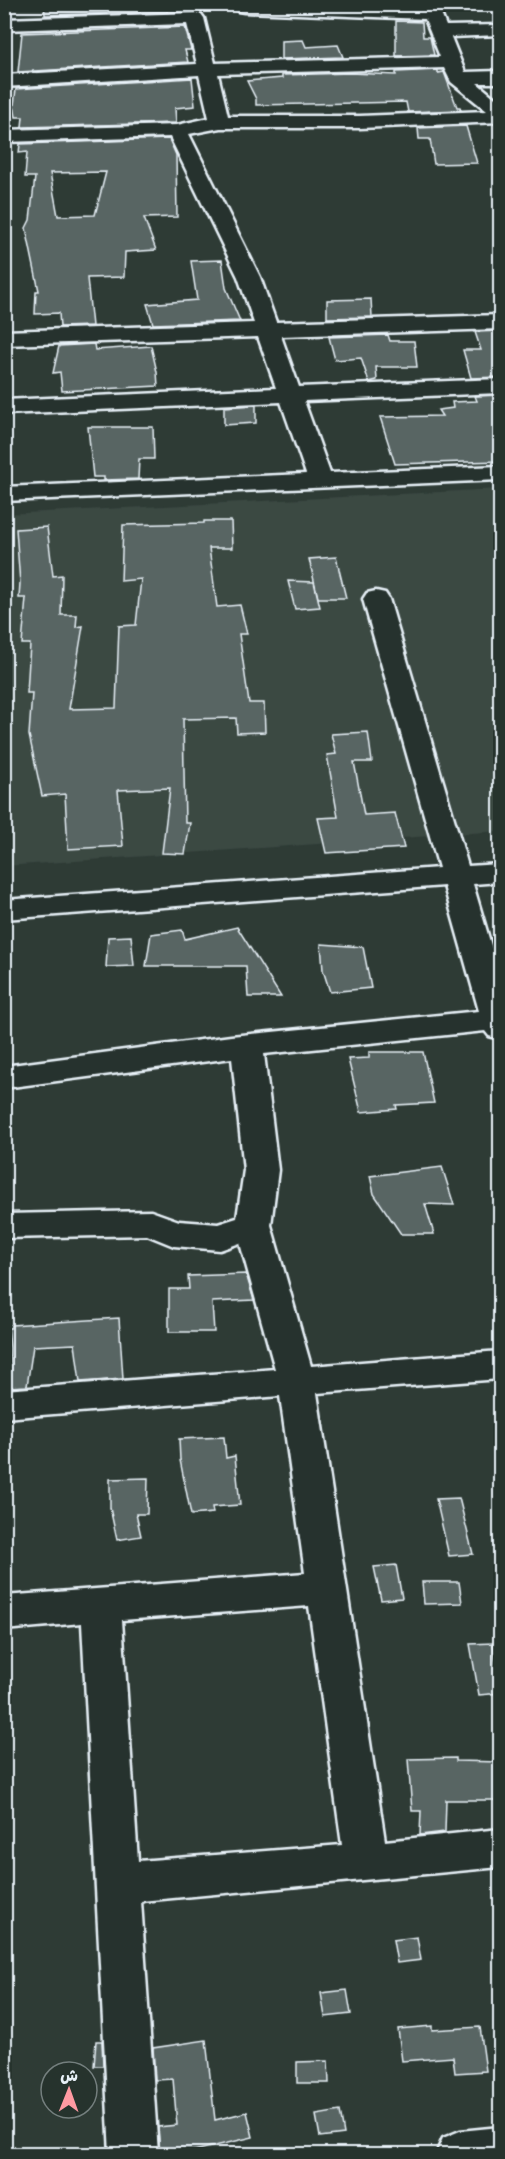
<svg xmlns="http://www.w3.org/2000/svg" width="505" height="2159" font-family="Kalam,'Playpen Sans Arabic',sans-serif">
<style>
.built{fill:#3b4843}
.building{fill:#596563;stroke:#e8f1f8;stroke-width:1.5;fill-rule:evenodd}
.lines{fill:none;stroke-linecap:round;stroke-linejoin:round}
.minor-casing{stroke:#e8f1f8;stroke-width:5}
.minor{fill:#26332d;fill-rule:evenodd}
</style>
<rect width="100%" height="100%" fill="#2e3b35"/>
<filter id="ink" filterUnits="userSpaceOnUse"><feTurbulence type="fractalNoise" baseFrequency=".0167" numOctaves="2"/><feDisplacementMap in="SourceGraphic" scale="12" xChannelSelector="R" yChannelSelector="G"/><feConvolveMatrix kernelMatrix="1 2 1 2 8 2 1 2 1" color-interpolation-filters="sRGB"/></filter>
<g filter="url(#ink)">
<!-- built -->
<polygon class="built" points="499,489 500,831 5,866 5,514"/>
<!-- building -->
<g class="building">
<polygon points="44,4 168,4 167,12 45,15"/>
<polygon points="396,21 422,22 423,37 430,37 434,55 396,56"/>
<polygon points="185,27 191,50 185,50 188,62 18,72 22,33"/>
<polygon points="303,40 306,47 338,45 343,57 281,59 281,41"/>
<polygon points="438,70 438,73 444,72 457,107 460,107 461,110 408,112 406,102 256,105 256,99 247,81 282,78 282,75 350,73 396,75 396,72"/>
<polygon points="192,78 195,106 175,108 176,123 22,127 23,117 16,117 14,105 16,89"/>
<polygon points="466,126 477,163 434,164 430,139 419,139 418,128"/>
<path d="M 169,139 L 176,155 L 177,217 L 144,218 L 156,250 L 125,252 L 124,277 L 87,278 L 92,326 L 60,327 L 59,313 L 35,314 L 36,291 L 39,291 L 26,228 L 30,220 L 35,177 L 25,177 L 27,152 L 19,153 L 20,144 ZM 106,172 L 95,215 L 58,216 L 50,173 Z"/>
<polygon points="222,260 226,288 240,321 153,324 147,304 197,300 191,261"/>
<polygon points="371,299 372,317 327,318 327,300"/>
<polygon points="501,331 501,377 471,378 463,350 481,350 475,332"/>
<polygon points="388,335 390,341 414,341 417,367 376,367 377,380 369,382 361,358 335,360 329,337"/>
<polygon points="94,344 95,350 151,346 157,372 158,386 62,391 60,372 53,373 59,346"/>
<polygon points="501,395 501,461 395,464 380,417 442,416 438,410 453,408 452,402 477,401 475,396"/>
<polygon points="256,405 256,423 224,425 224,407"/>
<polygon points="88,427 153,427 154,459 139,459 138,479 104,480 104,477 93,477"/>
<polygon points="204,521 231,521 232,548 209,548 217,607 240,605 247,634 239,634 249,703 264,703 265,732 237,733 236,718 183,719 185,823 190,823 185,854 162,853 170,788 118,790 123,846 68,849 65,794 42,796 29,735 32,693 27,693 30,644 22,644 26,598 19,598 20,583 16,529 47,527 53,576 62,575 61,615 77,615 76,627 83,626 69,709 116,708 119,626 136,625 141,579 121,581 123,525 204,523"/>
<polygon points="336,557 346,598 318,598 309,559"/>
<polygon points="288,581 314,582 320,607 295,609"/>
<polygon points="368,732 372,762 354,762 364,815 395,813 404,848 326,853 318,818 338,817 327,755 336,754 331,734"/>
<polygon points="237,927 281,997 248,997 246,966 146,966 151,934 182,930 185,939"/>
<polygon points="131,936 134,966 106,967 108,937"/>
<polygon points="321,944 363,947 371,988 330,992 323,970"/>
<polygon points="369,1052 423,1052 434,1103 396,1105 397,1109 361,1112 348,1059 369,1058"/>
<polygon points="442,1167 454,1205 425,1204 434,1234 401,1234 374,1194 370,1176"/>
<polygon points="246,1274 254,1300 212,1302 214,1332 169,1332 169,1289 189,1289 188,1276"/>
<polygon points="119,1318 123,1379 80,1382 75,1344 33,1346 27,1386 9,1387 10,1348 8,1328 11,1328 11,1325"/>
<polygon points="224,1437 226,1458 235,1456 240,1505 212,1507 213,1513 191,1515 180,1460 179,1439"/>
<polygon points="148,1478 147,1514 136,1514 141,1536 117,1540 110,1508 110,1479"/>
<polygon points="459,1498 473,1554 449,1556 436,1499"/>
<polygon points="396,1565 402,1598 381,1600 374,1567"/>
<polygon points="422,1582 459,1582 462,1603 424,1604"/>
<polygon points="493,1643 496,1663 501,1663 501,1693 479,1695 470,1644"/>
<polygon points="456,1758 456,1761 501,1762 501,1800 446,1800 445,1832 420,1835 421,1811 412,1811 408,1759"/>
<polygon points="417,1937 421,1960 397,1963 393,1940"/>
<polygon points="347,1990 351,2014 325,2017 321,1993"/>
<polygon points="432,2026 432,2030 480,2027 486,2071 455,2073 453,2057 402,2061 398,2029"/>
<polygon points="206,2040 215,2120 247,2112 253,2137 190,2152 160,2154 158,2127 177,2125 173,2079 155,2080 153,2048"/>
<polygon points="96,2041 102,2041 103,2066 94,2066"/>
<polygon points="328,2061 329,2083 297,2083 297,2062"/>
<polygon points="340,2111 344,2134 320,2137 316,2115"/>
</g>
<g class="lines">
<defs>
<g id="minor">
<path d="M 232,4 L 421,8 L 419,4 L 437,4 L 446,26 L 500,25 L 500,35 L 451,37 L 465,72 L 500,71 L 500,83 L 477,83 L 500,102 L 500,122 L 360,128 L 220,128 L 189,134 L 260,277 L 276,322 L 500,315 L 500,329 L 281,336 L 299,387 L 500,379 L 500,393 L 304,401 L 330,473 L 500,466 L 500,480 L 4,501 L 4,487 L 306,474 L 281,402 L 4,414 L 4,400 L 276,388 L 258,337 L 4,345 L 4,331 L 254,323 L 238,277 L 170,137 L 4,142 L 4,130 L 177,125 L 209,118 L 199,75 L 4,87 L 4,75 L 197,64 L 187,24 L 4,30 L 4,19 L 195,13 L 201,14 L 204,18 L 215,63 L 440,57 L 425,19 L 244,12 L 238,11 ZM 444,68 L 451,82 L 487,111 L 360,116 L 228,116 L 218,74 Z"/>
<path d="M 376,591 L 385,593 L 389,599 L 468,866 L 500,864 L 500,882 L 473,884 L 500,976 L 500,1039 L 489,1036 L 485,1031 L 264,1054 L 278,1170 L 271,1225 L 311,1366 L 500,1351 L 500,1379 L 317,1393 L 385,1841 L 500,1829 L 500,1867 L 141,1901 L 158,2154 L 110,2154 L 82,1623 L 4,1630 L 4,1596 L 305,1573 L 280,1396 L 4,1418 L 4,1390 L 275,1369 L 240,1243 L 220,1250 L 174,1246 L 147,1235 L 4,1238 L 4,1214 L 151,1211 L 179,1221 L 218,1224 L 237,1218 L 244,1170 L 232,1058 L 4,1088 L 4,1066 L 231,1036 L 479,1011 L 444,886 L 4,919 L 4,900 L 439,868 L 363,599 L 367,593 ZM 309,1606 L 342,1845 L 138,1861 L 122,1620 Z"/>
<polygon points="500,2127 500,2154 436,2154 443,2138 460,2131"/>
</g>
</defs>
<!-- minor casing -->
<use href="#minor" class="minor-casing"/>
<!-- minor -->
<use href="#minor" class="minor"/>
</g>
</g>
<!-- margin -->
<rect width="505" height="2159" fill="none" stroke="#26332d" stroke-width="24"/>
<rect x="12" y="12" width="481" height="2135" fill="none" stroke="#e8f1f8" stroke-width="2" filter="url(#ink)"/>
<!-- north arrow -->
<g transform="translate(69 2090) rotate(1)"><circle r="28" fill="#26332d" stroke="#747f7e" stroke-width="1.5"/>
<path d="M0-4.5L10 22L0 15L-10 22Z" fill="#ff9aa2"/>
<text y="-9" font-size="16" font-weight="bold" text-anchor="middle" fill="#e8f1f8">ش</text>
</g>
</svg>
